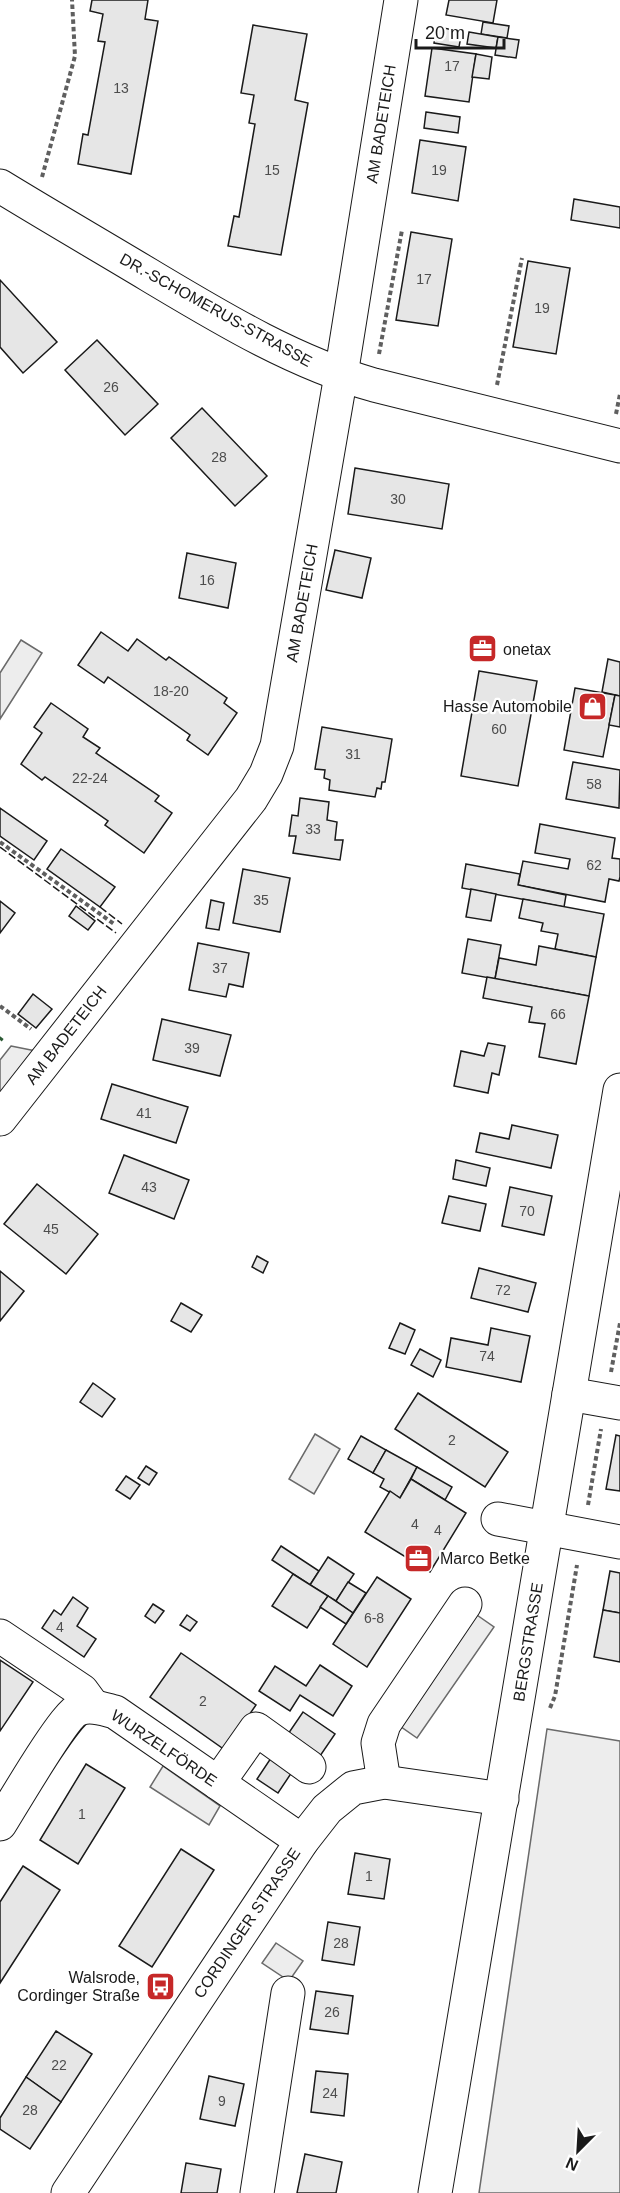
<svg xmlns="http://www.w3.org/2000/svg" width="620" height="2193" font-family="Helvetica,sans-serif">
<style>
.built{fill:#ededed;stroke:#6a6a6a;stroke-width:1.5}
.building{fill:#e6e6e6;stroke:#1a1a1a;stroke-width:1.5}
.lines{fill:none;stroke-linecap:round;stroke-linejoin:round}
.minor-casing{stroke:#1a1a1a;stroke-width:35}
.major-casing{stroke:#1a1a1a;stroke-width:35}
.path{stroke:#5f5f5f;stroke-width:4;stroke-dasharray:4.5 3;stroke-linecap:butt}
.minor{stroke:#fff;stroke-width:33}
.major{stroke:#fff;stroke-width:33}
.hedge{stroke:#2b5a34;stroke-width:4.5;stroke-dasharray:3 4.5;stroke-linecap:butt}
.fence{stroke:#1a1a1a;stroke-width:1.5;stroke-dasharray:8 3;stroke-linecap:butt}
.labels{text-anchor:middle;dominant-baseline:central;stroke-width:4.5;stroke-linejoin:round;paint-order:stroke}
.number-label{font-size:14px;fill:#4d4d4d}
.street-label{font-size:16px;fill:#1a1a1a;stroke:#fff}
.poi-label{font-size:16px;fill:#1a1a1a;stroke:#fff;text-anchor:start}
</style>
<rect width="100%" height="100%" fill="#fff"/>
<!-- built -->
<g class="built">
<polygon points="21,640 42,653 0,719 0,673"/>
<polygon points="11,1046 36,1051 0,1096 0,1060"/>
<polygon points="315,1434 340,1449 314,1494 289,1479"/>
<polygon points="474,1613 494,1627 417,1738 397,1724"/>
<polygon points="547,1729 620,1741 620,2193 479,2193"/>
<polygon points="163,1766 220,1806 209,1825 150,1787"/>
<polygon points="276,1943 303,1961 289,1981 262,1963"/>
</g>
<!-- building -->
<g class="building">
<polygon points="92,0 148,0 145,19 158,21 131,174 78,164 83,134 88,135 105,42 98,41 103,14 90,11"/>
<polygon points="449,0 497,0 493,23 446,15"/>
<polygon points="483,22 509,26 507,38 481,34"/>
<polygon points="253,25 307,34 295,100 308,103 281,255 228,246 234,216 239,217 255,124 249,123 254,95 241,93"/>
<polygon points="436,27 462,31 459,47 434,43"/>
<polygon points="469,32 498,37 496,48 467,44"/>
<polygon points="498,37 519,40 516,58 495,55"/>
<polygon points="432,48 476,54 469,102 425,96"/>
<polygon points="476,54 492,57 489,79 472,77"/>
<polygon points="426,112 460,117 458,133 424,128"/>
<polygon points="420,140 466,147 458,201 412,193"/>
<polygon points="574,199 620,207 620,228 571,220"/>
<polygon points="411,232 452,239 438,326 396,320"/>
<polygon points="528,261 570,268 556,354 513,347"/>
<polygon points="0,280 57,342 23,373 0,347"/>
<polygon points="97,340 158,404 125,435 65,370"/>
<polygon points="202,408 267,476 235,506 171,438"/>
<polygon points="355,468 449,484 442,529 348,514"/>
<polygon points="335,550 371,558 362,598 326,590"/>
<polygon points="187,553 236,563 228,608 179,598"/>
<polygon points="101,632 128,651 137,639 166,660 169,657 227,698 224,703 237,713 208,755 187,740 190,735 108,677 104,683 78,665"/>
<polygon points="608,659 620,662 620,696 602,692"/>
<polygon points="479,671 537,681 518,786 461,776"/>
<polygon points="575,688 615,695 603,757 564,750"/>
<polygon points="615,695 620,696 620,727 609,725"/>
<polygon points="51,703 88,729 83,737 100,748 96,753 159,796 155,801 172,813 144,853 105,825 108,821 45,777 42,780 21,764 42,733 34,727"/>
<polygon points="322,727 392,739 385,782 382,782 381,789 377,788 375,797 329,790 330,780 324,778 325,770 315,769"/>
<polygon points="573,762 620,770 619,808 566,799"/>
<polygon points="300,798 329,802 327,820 337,822 335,840 343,840 340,860 293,853 296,836 289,836 292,815 298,816"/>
<polygon points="0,808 47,841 34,860 0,836"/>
<polygon points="540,824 615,838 612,858 620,859 620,877 619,881 609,879 605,902 518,885 523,861 568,869 570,859 535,853"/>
<polygon points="61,849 115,887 100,907 47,869"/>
<polygon points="466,864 520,874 518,885 566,895 564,907 462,888"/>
<polygon points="243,869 290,878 280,932 233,923"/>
<polygon points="471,889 496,894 491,921 466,917"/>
<polygon points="523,899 604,914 596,957 555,949 558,934 541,931 543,923 519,918"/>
<polygon points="211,900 224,903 219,930 206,928"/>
<polygon points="0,901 15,913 0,933"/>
<polygon points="76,906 95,921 88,930 69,916"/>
<polygon points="468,939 501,945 495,979 462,973"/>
<polygon points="198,943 249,953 243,987 229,984 226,997 189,990"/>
<polygon points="539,946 596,957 589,996 495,979 499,958 536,965"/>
<polygon points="487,977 589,996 576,1064 539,1057 545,1024 529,1022 532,1007 483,998"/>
<polygon points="33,994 52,1009 36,1028 18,1014"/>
<polygon points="162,1019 231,1035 220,1076 153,1060"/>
<polygon points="488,1043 505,1046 499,1075 492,1073 488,1093 454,1086 461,1051 484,1056"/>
<polygon points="112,1084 188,1107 176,1143 101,1119"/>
<polygon points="512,1125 558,1135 551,1168 476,1152 480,1133 509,1139"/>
<polygon points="124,1155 189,1180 174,1219 109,1193"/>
<polygon points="456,1160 490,1168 486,1186 453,1179"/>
<polygon points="37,1184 98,1234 66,1274 4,1224"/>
<polygon points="510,1187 552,1196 544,1235 502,1226"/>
<polygon points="449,1196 486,1204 480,1231 442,1223"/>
<polygon points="257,1256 268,1262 263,1273 252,1267"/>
<polygon points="479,1268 536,1283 528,1312 471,1298"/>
<polygon points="0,1271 24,1291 0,1321"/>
<polygon points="181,1303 202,1315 191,1332 171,1321"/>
<polygon points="400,1323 415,1330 405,1354 389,1348"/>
<polygon points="491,1328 530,1336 521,1382 446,1367 451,1338 488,1345"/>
<polygon points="420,1349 441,1360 433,1377 411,1365"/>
<polygon points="93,1383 115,1399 102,1417 80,1402"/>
<polygon points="418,1393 508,1452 485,1487 395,1429"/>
<polygon points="616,1435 620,1436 620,1491 606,1489"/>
<polygon points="361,1436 386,1450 373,1473 348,1459"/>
<polygon points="386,1450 417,1467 400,1498 380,1487 384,1479 373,1473"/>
<polygon points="146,1466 157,1473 149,1485 138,1478"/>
<polygon points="417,1467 452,1487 445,1500 411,1479"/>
<polygon points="126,1476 140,1485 130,1499 116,1490"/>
<polygon points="411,1479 466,1513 430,1572 365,1532 390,1491 400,1498"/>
<polygon points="281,1546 319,1571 310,1585 272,1560"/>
<polygon points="328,1557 354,1574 336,1601 310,1585"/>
<polygon points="610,1571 620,1573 620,1613 603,1610"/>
<polygon points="293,1574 328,1596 307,1628 272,1606"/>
<polygon points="377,1577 411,1599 367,1667 333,1644"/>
<polygon points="348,1582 366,1593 353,1613 336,1601"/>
<polygon points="328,1596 353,1613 346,1624 320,1607"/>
<polygon points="73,1597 88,1608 77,1626 96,1639 84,1657 42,1628 54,1610 61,1615"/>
<polygon points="153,1604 164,1611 155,1623 145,1616"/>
<polygon points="603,1610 620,1613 620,1662 594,1657"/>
<polygon points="187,1615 197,1622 190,1631 180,1625"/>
<polygon points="181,1653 256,1705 225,1750 150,1697"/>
<polygon points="0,1660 33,1682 0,1731"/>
<polygon points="320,1665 352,1686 333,1716 300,1695 290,1711 259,1691 275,1666 306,1686"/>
<polygon points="303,1712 335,1734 320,1756 288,1734"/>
<polygon points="271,1758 292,1772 278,1793 257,1779"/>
<polygon points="86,1764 125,1788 78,1864 40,1840"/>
<polygon points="181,1849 214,1870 152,1967 119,1946"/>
<polygon points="355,1853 390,1859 384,1899 348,1894"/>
<polygon points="23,1866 60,1890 0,1983 0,1902"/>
<polygon points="328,1922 360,1927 354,1965 322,1960"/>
<polygon points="316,1991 353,1996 348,2034 310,2029"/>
<polygon points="56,2031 92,2054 61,2102 26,2077"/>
<polygon points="316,2071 348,2074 344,2116 311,2112"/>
<polygon points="209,2076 244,2084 235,2126 200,2119"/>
<polygon points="26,2077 61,2102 30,2149 0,2129 0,2118"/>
<polygon points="305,2154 342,2162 336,2193 297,2193"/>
<polygon points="186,2163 221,2169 217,2193 181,2193"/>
</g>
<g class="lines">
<defs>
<g id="minor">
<path d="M 0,186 C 49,216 99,245 149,275 C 221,318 293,362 374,385 L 620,446"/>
<polyline points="0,1119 251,799 266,774 277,746 341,375 401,0"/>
<polyline points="569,1394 620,1403"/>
<polyline points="498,1519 620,1542"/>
<polyline points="0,1636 82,1691 93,1706"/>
<polyline points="384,1782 378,1743 384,1724 465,1604"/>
<polyline points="218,1783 256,1729 309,1767"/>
<path d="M 0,1824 C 12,1805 64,1715 79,1709 C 91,1704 103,1709 115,1712 L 302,1841"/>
<polyline points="68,2193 302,1841 327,1809 353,1788 384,1782 502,1799"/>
<polyline points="257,2193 288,1993"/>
</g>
<polyline id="major" points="435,2193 620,1090"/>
</defs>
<!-- minor casing -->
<use href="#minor" class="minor-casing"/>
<!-- major casing -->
<use href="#major" class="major-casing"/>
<!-- path -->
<g class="path">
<polyline points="42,177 75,56 72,0"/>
<polyline points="379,354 402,230"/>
<polyline points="497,385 522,258"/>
<polyline points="616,414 620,394"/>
<polyline points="0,842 114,924"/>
<polyline points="0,1006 31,1029"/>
<polyline points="611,1372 620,1323"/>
<polyline points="588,1505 601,1429"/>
<polyline points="550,1708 555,1696 577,1565"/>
</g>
<!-- minor -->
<use href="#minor" class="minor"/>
<!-- major -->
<use href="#major" class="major"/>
<!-- hedge -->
<polyline class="hedge" points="0,1040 4,1035"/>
<!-- fence -->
<g class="fence">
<polyline points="0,847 116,933"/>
<polyline points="100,907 122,924"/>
</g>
</g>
<!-- icons -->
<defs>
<symbol id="office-square" viewBox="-11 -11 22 22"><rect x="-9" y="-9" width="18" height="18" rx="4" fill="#c62828" stroke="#fff"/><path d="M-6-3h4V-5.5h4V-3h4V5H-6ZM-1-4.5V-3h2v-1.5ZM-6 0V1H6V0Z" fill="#fff"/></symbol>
<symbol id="shop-square" viewBox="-11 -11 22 22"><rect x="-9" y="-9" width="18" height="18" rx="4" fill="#c62828" stroke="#fff"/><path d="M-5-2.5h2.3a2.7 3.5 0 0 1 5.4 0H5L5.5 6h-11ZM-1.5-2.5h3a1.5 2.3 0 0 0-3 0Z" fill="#fff"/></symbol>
<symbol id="bus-square" viewBox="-11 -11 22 22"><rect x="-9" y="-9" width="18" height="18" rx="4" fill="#c62828" stroke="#fff"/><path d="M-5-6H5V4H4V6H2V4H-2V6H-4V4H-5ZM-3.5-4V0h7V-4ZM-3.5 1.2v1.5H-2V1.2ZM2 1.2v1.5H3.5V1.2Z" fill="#fff"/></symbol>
</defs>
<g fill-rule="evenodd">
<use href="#office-square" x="466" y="632" width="33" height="33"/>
<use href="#shop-square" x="576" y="690" width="33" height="33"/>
<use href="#office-square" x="402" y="1542" width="33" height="33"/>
<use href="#bus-square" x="144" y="1970" width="33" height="33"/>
</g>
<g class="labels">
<!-- number labels -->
<g class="number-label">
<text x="452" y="66">17</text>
<text x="121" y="88">13</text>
<text x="272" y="170">15</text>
<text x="439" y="170">19</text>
<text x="424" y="279">17</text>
<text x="542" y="308">19</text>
<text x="111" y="387">26</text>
<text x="219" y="457">28</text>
<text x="398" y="499">30</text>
<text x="207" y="580">16</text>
<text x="171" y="691">18-20</text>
<text x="499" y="729">60</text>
<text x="353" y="754">31</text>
<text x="90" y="778">22-24</text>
<text x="594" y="784">58</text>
<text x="313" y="829">33</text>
<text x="594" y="865">62</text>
<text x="261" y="900">35</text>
<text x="220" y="968">37</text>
<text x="558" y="1014">66</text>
<text x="192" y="1048">39</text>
<text x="144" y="1113">41</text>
<text x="149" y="1187">43</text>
<text x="527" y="1211">70</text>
<text x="51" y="1229">45</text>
<text x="503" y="1290">72</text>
<text x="487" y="1356">74</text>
<text x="452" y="1440">2</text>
<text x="415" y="1524">4</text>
<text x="438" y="1530">4</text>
<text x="374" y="1618">6-8</text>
<text x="60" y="1627">4</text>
<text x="203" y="1701">2</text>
<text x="82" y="1814">1</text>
<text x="369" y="1876">1</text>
<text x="341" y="1943">28</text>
<text x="332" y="2012">26</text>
<text x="59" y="2065">22</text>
<text x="330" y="2093">24</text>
<text x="222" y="2101">9</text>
<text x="30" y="2110">28</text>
</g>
<!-- street labels -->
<g class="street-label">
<text transform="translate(381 124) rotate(-81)">AM BADETEICH</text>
<text transform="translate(216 310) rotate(29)">DR.-SCHOMERUS-STRASSE</text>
<text transform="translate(302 603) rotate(-80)">AM BADETEICH</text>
<text transform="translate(66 1035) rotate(-52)">AM BADETEICH</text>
<text transform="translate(528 1642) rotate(-81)">BERGSTRASSE</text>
<text transform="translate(164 1748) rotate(34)">WURZELFÖRDE</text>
<text transform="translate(247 1923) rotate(-56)">CORDINGER STRASSE</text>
</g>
<!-- poi labels -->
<g class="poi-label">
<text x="503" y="649">onetax</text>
<text x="572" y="706" text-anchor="end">Hasse Automobile</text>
<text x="440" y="1558">Marco Betke</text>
<text x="140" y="1977" text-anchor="end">Walsrode,<tspan x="140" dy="18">Cordinger Straße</tspan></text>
</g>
</g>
<!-- north arrow -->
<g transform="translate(578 2151) rotate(204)" stroke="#ffffff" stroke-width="4.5" paint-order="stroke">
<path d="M0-4.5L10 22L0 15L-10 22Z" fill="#1a1a1a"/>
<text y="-9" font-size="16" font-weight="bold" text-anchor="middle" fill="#1a1a1a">N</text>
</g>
<!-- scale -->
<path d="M416 39v9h88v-9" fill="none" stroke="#1a1a1a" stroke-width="3"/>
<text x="425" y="39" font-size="18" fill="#1a1a1a" stroke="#ffffff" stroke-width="4.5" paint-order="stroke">20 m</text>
</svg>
